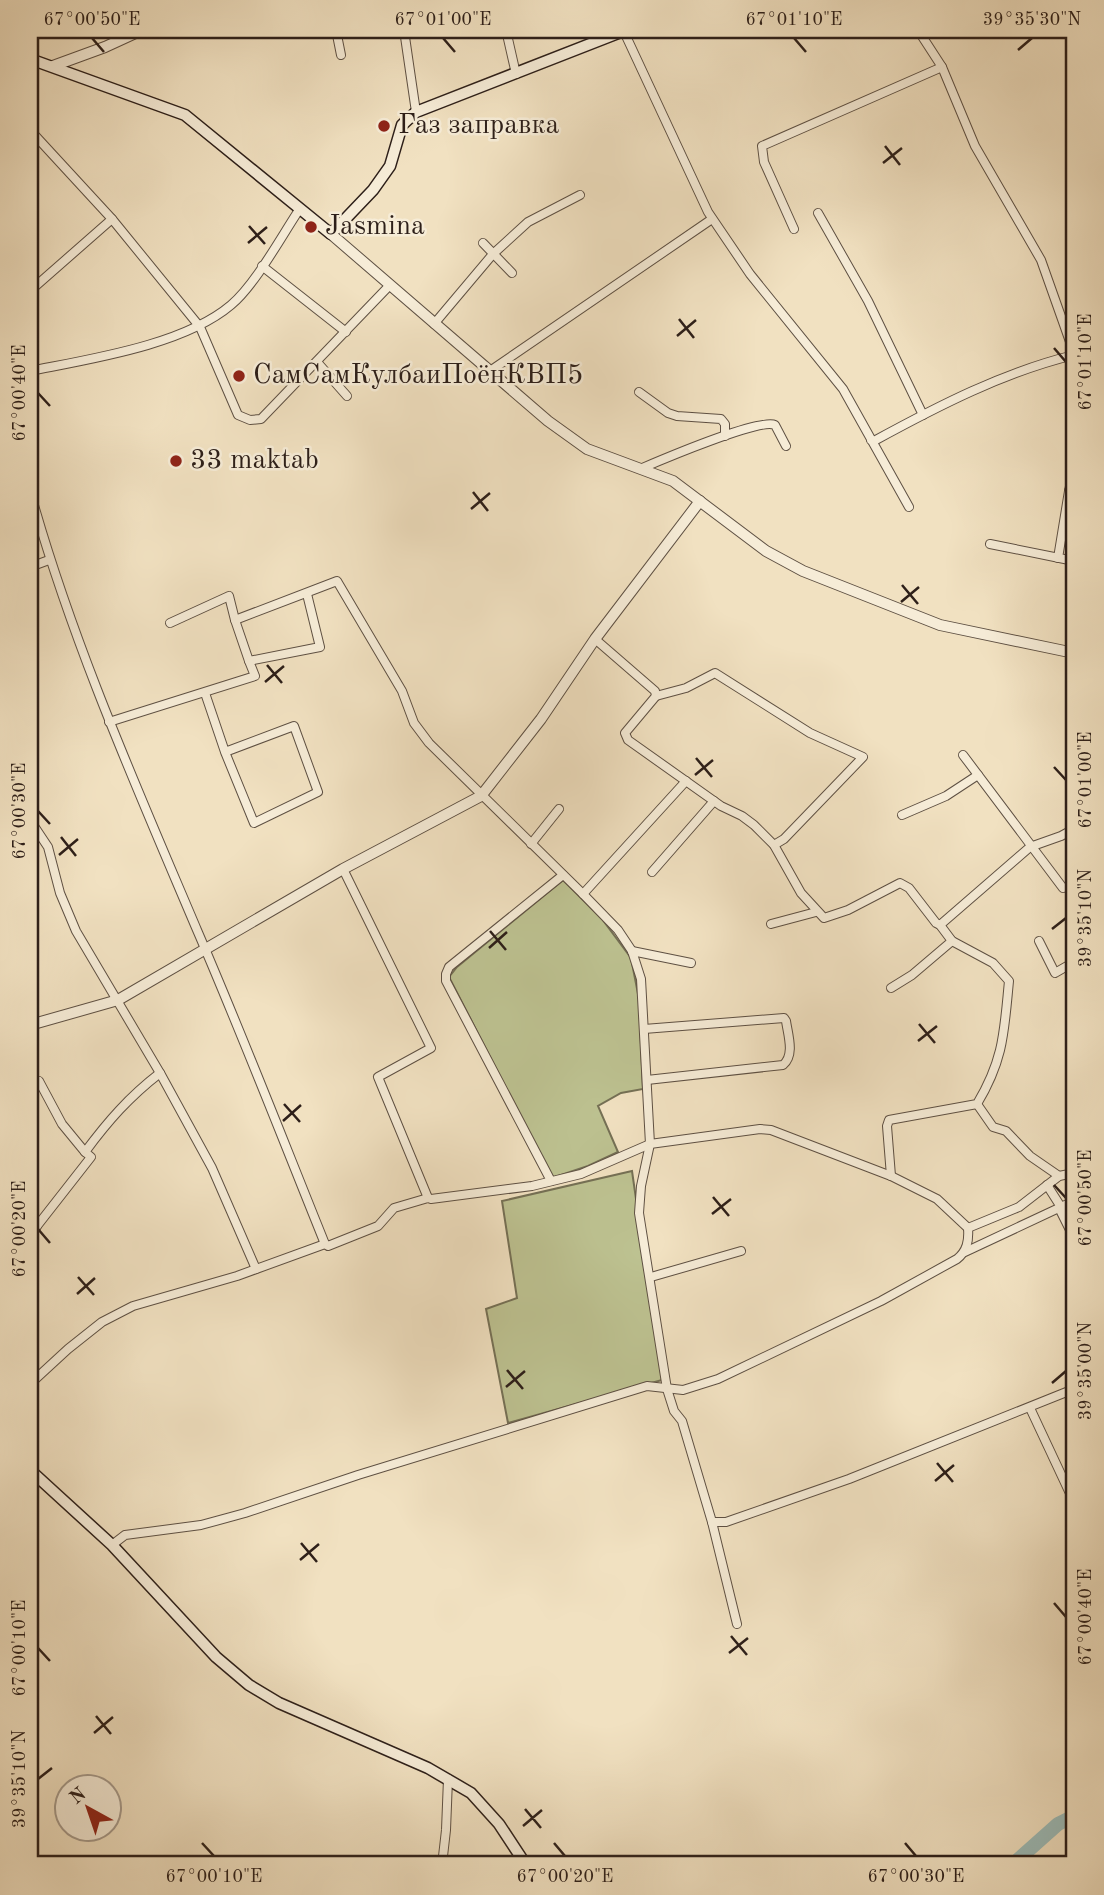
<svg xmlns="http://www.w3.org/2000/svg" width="1104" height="1895" font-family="'Old Standard TT',serif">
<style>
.green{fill:#bdc291;stroke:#757055;stroke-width:2}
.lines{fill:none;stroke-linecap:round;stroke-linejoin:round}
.river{stroke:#9cbcb9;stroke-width:14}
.minor-casing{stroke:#5e5043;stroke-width:10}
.tertiary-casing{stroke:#5e5043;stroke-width:12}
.secondary-casing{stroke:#2d1f19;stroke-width:13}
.minor{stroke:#f6ecd7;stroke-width:8}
.tertiary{stroke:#f6ecd7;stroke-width:10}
.secondary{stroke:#f6ecd7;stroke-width:10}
.ticks{fill:none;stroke:#2d1f19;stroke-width:2.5}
.poi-dot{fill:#8f2418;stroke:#f6ecd7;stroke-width:2.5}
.labels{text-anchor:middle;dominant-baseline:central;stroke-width:5;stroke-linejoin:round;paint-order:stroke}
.poi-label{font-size:28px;fill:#2d1f19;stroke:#f6ecd7;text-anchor:start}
.neatline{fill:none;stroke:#2d1f19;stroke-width:2.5}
.ticks-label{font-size:18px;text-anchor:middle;fill:#2d1f19}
</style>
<rect width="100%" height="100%" fill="#f1e1c1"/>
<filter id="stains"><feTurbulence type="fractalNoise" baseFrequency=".00286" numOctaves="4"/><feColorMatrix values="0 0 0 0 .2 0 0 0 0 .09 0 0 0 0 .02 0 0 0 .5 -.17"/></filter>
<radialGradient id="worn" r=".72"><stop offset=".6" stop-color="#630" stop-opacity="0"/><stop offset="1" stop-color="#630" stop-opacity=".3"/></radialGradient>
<!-- green -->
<g class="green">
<polygon points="563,880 602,919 631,958 639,999 643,1089 621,1093 598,1106 618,1152 588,1166 552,1178 449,977 457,967"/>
<polygon points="632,1171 662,1380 508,1423 486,1309 517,1298 502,1201"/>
</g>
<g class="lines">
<!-- river -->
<polyline class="river" points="1012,1865 1058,1824 1074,1816"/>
<defs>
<g id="minor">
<polyline points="336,30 341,55"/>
<polyline points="404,30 416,112"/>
<polyline points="506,30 516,74"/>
<polyline points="626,30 626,36 708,212 750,274 843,389 909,507"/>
<polyline points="918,30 942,67 975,146 1041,260 1074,353"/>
<polyline points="30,130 112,219 200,327 238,415 250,420 261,419 389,286"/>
<polyline points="818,213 868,301 923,415"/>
<polyline points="794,229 764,162 762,146 942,67"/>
<polyline points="483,243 512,273"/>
<polyline points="262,266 346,332"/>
<polyline points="30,291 112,219"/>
<polyline points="434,324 493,254 528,222 580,195"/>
<polyline points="317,362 347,396"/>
<path d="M 30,371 C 90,359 184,345 231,305 C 255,285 281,237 299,210"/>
<polyline points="490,371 712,219"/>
<polyline points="639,392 668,413 677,416 721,419 725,424 725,436"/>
<path d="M 871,440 L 874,441 C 938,406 1004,372 1074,355"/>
<path d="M 640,469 C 661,460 760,418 775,425 L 786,446"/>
<path d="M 30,491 C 72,642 136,786 197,930 C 242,1034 283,1140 325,1244"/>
<polyline points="1069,491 1074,468"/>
<polyline points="990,544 1074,561"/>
<polyline points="1058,558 1069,491 1074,491"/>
<polyline points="30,567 49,560"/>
<polyline points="170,623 229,596 235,620"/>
<polyline points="595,639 655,691 656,696 625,733 628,740 721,806 742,816 754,825 774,845 801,893 824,918 848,910 900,883 909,888 936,923 940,925 1030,847 1061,836 1074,829"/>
<polyline points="249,661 235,620 337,581 402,691 414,723 429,743 583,894 618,930 632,951 641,979 650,1144 641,1186 639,1213 667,1389 674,1411 682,1421 712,1522 737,1624"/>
<polyline points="205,693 225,752 254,823 318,792 294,726 225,752"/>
<polyline points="656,696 686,688 715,673 810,733 863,757 784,839 774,845"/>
<polyline points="109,722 255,676 249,661 320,647 307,594"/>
<polyline points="963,755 1063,888"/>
<polyline points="902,815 946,796 978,775"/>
<polyline points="30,820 48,847 60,893 76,931 160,1073 212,1168 256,1269"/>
<polyline points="531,844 559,809"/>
<polyline points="343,869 431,1048 378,1077 428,1198"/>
<polyline points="652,872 714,801"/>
<polyline points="583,894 686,781"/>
<polyline points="771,924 816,912"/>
<polyline points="1039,941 1055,973 1074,962"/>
<polyline points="632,951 691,963"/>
<polyline points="891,988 912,975 952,941 940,925"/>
<path d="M 644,1029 L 784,1018 L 786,1021 C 788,1035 795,1055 783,1065 L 647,1080"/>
<polyline points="30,1086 39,1081 62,1124 85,1152"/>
<polyline points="977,1104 993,1127 1006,1131 1030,1156 1059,1176"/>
<path d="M 891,1176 L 887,1126 L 889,1120 L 977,1104 C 1004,1059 1004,1032 1009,981 L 993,963 L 952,941"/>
<polyline points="551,1181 446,981 446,974 449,967 563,875"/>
<polyline points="1074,1201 1061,1207 1061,1212 1074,1238"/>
<path d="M 30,1217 L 37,1226 L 91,1157 L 85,1152 C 108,1121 129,1097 160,1073"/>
<polyline points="30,1238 37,1226"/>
<polyline points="965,1252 1061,1207 1047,1185"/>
<polyline points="651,1277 741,1251"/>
<polyline points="30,1384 68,1349 102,1322 133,1306 237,1276 325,1244 328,1246 378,1226 394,1208 428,1198 431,1199 532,1186 581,1174 650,1144 760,1129 771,1130 891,1176 937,1199 968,1228 1019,1207 1059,1176 1074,1173"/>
<polyline points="1030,1408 1074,1502"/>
<polyline points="712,1522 726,1522 849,1479 1074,1389"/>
<path d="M 112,1545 L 125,1535 L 201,1525 L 245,1513 L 358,1475 L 647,1386 L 683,1390 L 718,1379 L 881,1301 L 957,1259 C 967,1251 969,1241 968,1228"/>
<polyline points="442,1865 446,1830 448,1779"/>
</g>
<g id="tertiary">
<polyline points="53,66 105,47 142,30"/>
<polyline points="331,234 548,421 587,449 673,481 766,551 803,571 940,625 1074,653"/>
<polyline points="30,1025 118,1000 343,869 481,796 541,719 595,639 700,501"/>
</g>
<g id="secondary">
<polyline points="30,59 185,115 331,234 373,190 390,166 402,125 416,112 626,30"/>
<polyline points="30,1470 112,1545 216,1657 249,1685 279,1703 428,1768 471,1793 499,1824 526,1865"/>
</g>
</defs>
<!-- minor casing -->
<use href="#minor" class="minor-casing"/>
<!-- tertiary casing -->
<use href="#tertiary" class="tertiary-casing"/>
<!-- secondary casing -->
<use href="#secondary" class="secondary-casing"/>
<!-- minor -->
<use href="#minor" class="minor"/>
<!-- tertiary -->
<use href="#tertiary" class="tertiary"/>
<!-- secondary -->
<use href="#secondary" class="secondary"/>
</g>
<!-- ticks -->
<path class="ticks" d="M 92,38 L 104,52M 443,38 L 455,52M 794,38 L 806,52M 1018,50 L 1032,38M 885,146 L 900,165M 883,163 L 902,148M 249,226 L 265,244M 248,243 L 267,227M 679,319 L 694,338M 677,336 L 696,320M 1054,348 L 1066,362M 38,393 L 50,406M 473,492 L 488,511M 471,509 L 490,493M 902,585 L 918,604M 901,602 L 919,587M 267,665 L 282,683M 265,682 L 284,666M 696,758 L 712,777M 1054,767 L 1066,780M 695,775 L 713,760M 38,811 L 50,824M 61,837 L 76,856M 59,855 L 78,839M 1052,929 L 1066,918M 490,931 L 506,950M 489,948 L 507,932M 919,1024 L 935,1043M 918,1041 L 937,1026M 284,1104 L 300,1122M 283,1121 L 301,1105M 1054,1185 L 1066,1198M 713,1197 L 729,1216M 712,1214 L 731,1199M 38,1229 L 50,1243M 78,1277 L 94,1295M 77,1294 L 95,1278M 507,1370 L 523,1389M 1052,1383 L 1066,1371M 506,1387 L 525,1371M 937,1463 L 953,1482M 935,1481 L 954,1465M 301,1543 L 317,1562M 300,1560 L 319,1544M 1054,1603 L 1066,1617M 731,1636 L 747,1655M 38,1648 L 50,1661M 729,1653 L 748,1638M 96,1716 L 111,1734M 94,1733 L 113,1717M 38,1779 L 52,1768M 525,1809 L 541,1828M 523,1826 L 542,1810M 202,1843 L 214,1856M 554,1843 L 565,1856M 905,1843 L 916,1856"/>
<!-- markers -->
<g class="poi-dot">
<circle cx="384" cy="126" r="7"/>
<circle cx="311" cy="227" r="7"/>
<circle cx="239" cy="376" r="7"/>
<circle cx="176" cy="461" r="7"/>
</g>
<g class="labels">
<!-- poi labels -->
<g class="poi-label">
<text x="398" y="126">Газ заправка</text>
<text x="325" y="227">Jasmina</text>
<text x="253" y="376">СамСамКулбаиПоёнКВП5</text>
<text x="190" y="461">33 maktab</text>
</g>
</g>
<!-- margin -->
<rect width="1104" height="1895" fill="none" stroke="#f1e1c1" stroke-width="77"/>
<!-- north arrow -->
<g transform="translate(88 1808) rotate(320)"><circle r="33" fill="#f6ecd7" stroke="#a69a8b" stroke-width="2"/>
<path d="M0-5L12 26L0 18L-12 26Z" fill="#8f2418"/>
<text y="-10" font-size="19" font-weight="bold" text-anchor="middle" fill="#2d1f19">N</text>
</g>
<rect x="38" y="38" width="1028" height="1818" class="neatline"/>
<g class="ticks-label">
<text x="92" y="25">67°00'50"E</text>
<text x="443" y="25">67°01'00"E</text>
<text x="794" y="25">67°01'10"E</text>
<text x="1032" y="25">39°35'30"N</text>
<text transform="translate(1085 362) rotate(-90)" y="6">67°01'10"E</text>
<text transform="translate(19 393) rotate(-90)" y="6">67°00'40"E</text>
<text transform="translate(1085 780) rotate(-90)" y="6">67°01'00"E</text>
<text transform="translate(19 811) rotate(-90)" y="6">67°00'30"E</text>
<text transform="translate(1085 918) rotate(-90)" y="6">39°35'10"N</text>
<text transform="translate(1085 1198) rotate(-90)" y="6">67°00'50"E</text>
<text transform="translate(19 1229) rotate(-90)" y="6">67°00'20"E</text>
<text transform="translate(1085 1371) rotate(-90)" y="6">39°35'00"N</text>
<text transform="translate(1085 1617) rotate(-90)" y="6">67°00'40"E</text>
<text transform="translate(19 1648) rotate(-90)" y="6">67°00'10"E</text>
<text transform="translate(19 1779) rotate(-90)" y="6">39°35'10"N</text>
<text x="214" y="1882">67°00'10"E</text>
<text x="565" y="1882">67°00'20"E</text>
<text x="916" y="1882">67°00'30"E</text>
</g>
<rect width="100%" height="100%" filter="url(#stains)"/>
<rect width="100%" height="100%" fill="url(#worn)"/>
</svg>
